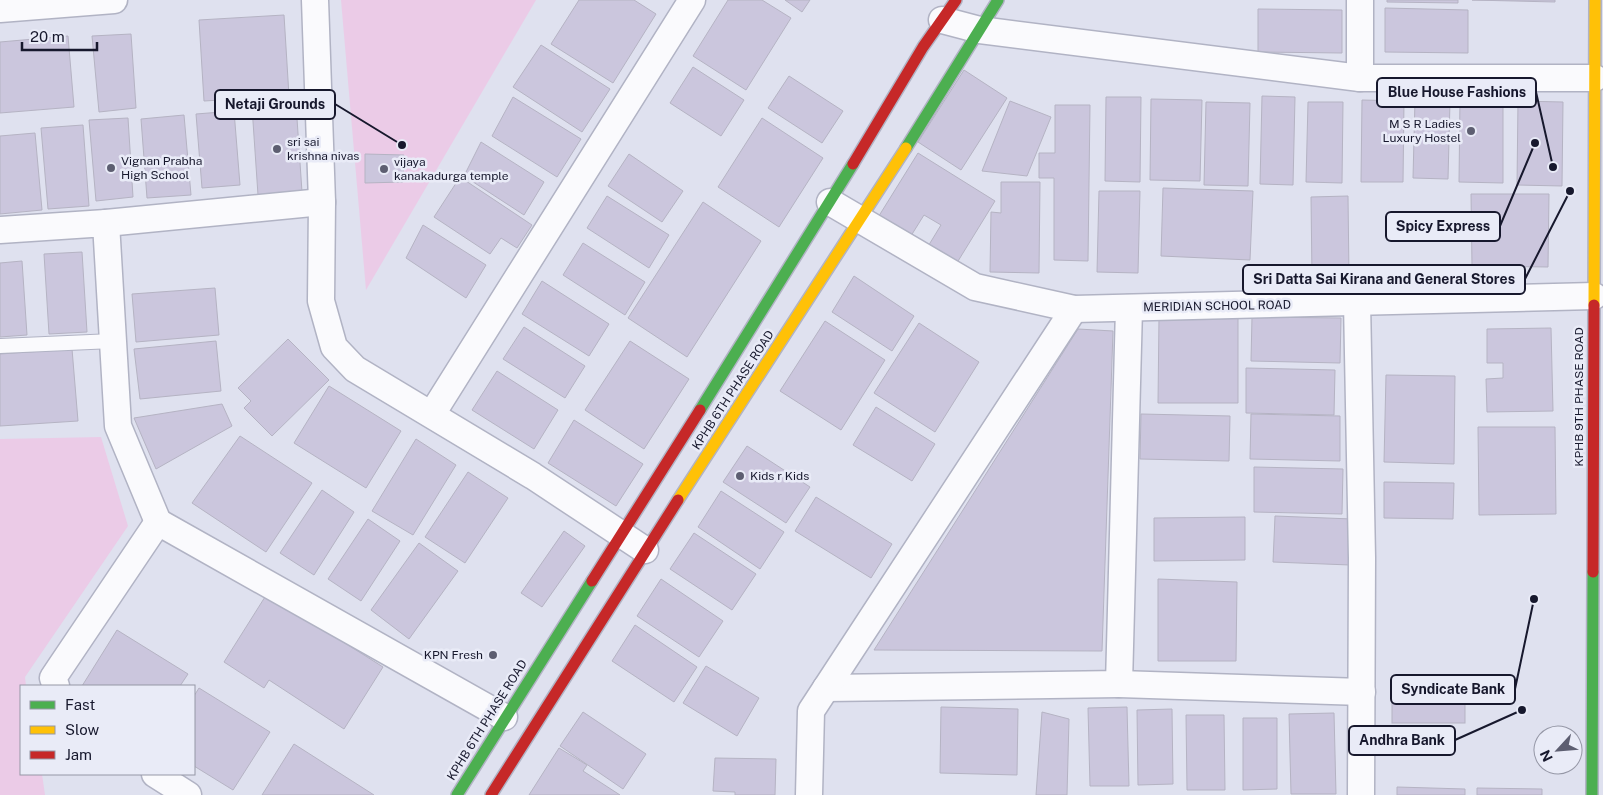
<svg xmlns="http://www.w3.org/2000/svg" width="1603" height="795" font-family="'Public Sans',sans-serif">
<style>
.green{fill:#ebcbe7}
.building{fill:#cbc6dd;stroke:#b5b3c3}
.lines{fill:none;stroke-linecap:round;stroke-linejoin:round}
.lane-casing{stroke:#b1b3c4;stroke-width:16}
.street-casing{stroke:#b1b3c4;stroke-width:29}
.fast-casing{stroke:#b1b3c4;stroke-width:14}
.slow-casing{stroke:#b1b3c4;stroke-width:14}
.jam-casing{stroke:#b1b3c4;stroke-width:14}
.lane{stroke:#fafafd;stroke-width:14}
.street{stroke:#fafafd;stroke-width:26}
.fast{stroke:#4caf50;stroke-width:11}
.slow{stroke:#ffc107;stroke-width:11}
.jam{stroke:#c62828;stroke-width:11}
.poi-dot{fill:#5d5e71;stroke:#e9ebf7;stroke-width:2}
.labels{text-anchor:middle;dominant-baseline:central;stroke-width:5;stroke-linejoin:round;paint-order:stroke}
.poi-label{font-size:12px;fill:#17182d;stroke:#e9ebf7;text-anchor:start}
.street-label{font-size:12px;fill:#17182d;stroke:#e9ebf7}
.leader{fill:none;stroke:#17182d;stroke-width:2}
.callout-dot{fill:#17182d;stroke:#e9ebf7;stroke-width:2}
.callout{fill:#e9ebf7;stroke:#17182d;stroke-width:2}
.callout-label{font-size:14px;text-anchor:middle;font-weight:bold;fill:#17182d}
</style>
<rect width="100%" height="100%" fill="#dfe1ef"/>
<!-- green -->
<g class="green">
<polygon points="341,0 536,0 366,290"/>
<polygon points="101,437 128,526 25,677 26,686 21,686 21,774 42,774 45,795 0,795 0,439"/>
</g>
<!-- building -->
<g class="building">
<polygon points="579,0 634,0 656,14 613,83 551,44"/>
<polygon points="728,0 762,0 791,18 746,90 693,56"/>
<polygon points="785,0 810,0 802,12"/>
<polygon points="1387,0 1458,0 1458,3 1387,2"/>
<polygon points="1472,0 1555,0 1555,2"/>
<polygon points="1385,8 1468,10 1468,53 1385,52"/>
<polygon points="1258,9 1342,10 1342,53 1258,52"/>
<polygon points="284,15 289,96 204,101 199,20"/>
<polygon points="131,34 136,108 99,112 92,36"/>
<polygon points="68,36 74,107 0,113 0,42"/>
<polygon points="541,45 610,89 582,132 513,87"/>
<polygon points="693,67 744,100 721,136 670,103"/>
<polygon points="964,70 1007,98 961,170 918,142"/>
<polygon points="789,76 843,111 822,143 768,108"/>
<polygon points="1262,96 1295,97 1293,185 1260,184"/>
<polygon points="513,97 581,139 557,177 492,136"/>
<polygon points="1106,97 1141,97 1140,182 1105,181"/>
<polygon points="1151,99 1202,100 1200,181 1150,180"/>
<polygon points="1460,99 1503,100 1503,183 1459,182"/>
<polygon points="1362,100 1404,101 1403,182 1361,182"/>
<polygon points="1415,100 1450,101 1448,179 1413,178"/>
<polygon points="1010,101 1051,117 1027,176 982,171"/>
<polygon points="1518,101 1563,102 1562,186 1517,185"/>
<polygon points="1206,102 1250,103 1248,186 1204,185"/>
<polygon points="1308,102 1343,102 1342,183 1306,182"/>
<polygon points="296,104 302,192 258,195 252,107"/>
<polygon points="1055,105 1090,105 1088,261 1054,260 1054,178 1039,178 1039,153 1055,153"/>
<polygon points="234,111 240,185 202,188 196,114"/>
<polygon points="184,115 191,195 147,198 141,119"/>
<polygon points="128,118 133,197 96,201 89,120"/>
<polygon points="762,118 823,158 779,227 718,187"/>
<polygon points="83,125 89,206 48,209 41,128"/>
<polygon points="35,133 42,210 0,214 0,136"/>
<polygon points="481,142 544,182 524,215 464,176"/>
<polygon points="918,153 995,201 955,266 927,248 941,225 924,215 909,239 877,219"/>
<polygon points="365,154 404,155 403,182 365,183"/>
<polygon points="629,154 683,191 662,222 608,186"/>
<polygon points="460,177 532,225 517,248 501,238 490,254 434,217"/>
<polygon points="1001,182 1040,182 1039,273 990,272 991,212 1001,213"/>
<polygon points="1163,188 1253,191 1250,260 1161,256"/>
<polygon points="1099,191 1140,191 1138,273 1097,272"/>
<polygon points="1471,194 1549,194 1548,267 1472,266"/>
<polygon points="607,196 669,235 649,268 587,228"/>
<polygon points="1348,196 1349,276 1312,277 1311,197"/>
<polygon points="703,202 761,241 687,357 628,318"/>
<polygon points="423,225 486,265 466,298 406,258"/>
<polygon points="583,243 645,282 625,315 563,275"/>
<polygon points="82,252 87,332 49,334 44,254"/>
<polygon points="22,261 27,335 0,337 0,263"/>
<polygon points="854,276 914,316 892,351 832,312"/>
<polygon points="542,281 609,324 589,356 522,314"/>
<polygon points="215,288 219,335 136,342 132,294"/>
<polygon points="1159,317 1238,318 1238,403 1158,403"/>
<polygon points="1252,317 1341,318 1340,363 1251,361"/>
<polygon points="825,321 885,360 841,430 780,391"/>
<polygon points="919,323 979,362 935,432 874,393"/>
<polygon points="524,327 585,366 565,398 503,359"/>
<polygon points="1551,328 1553,411 1487,412 1486,379 1503,378 1503,363 1487,363 1487,329"/>
<polygon points="1078,329 1113,331 1102,651 874,650"/>
<polygon points="288,339 329,380 272,436 244,408 251,401 238,388"/>
<polygon points="216,341 221,391 140,399 134,349"/>
<polygon points="630,341 689,379 644,449 585,410"/>
<polygon points="72,349 78,421 0,426 0,354"/>
<polygon points="1246,368 1335,370 1334,415 1246,413"/>
<polygon points="497,371 558,410 534,449 472,410"/>
<polygon points="1386,375 1455,376 1454,464 1384,462"/>
<polygon points="329,386 401,431 366,488 294,443"/>
<polygon points="222,404 232,426 156,469 134,418"/>
<polygon points="876,407 935,444 912,481 853,445"/>
<polygon points="1141,414 1230,416 1229,461 1140,459"/>
<polygon points="1251,414 1340,416 1340,461 1250,459"/>
<polygon points="574,420 643,464 616,506 548,463"/>
<polygon points="1478,427 1555,427 1556,514 1479,515"/>
<polygon points="240,436 312,483 266,552 192,503"/>
<polygon points="416,439 456,465 413,535 372,511"/>
<polygon points="747,446 810,487 786,523 723,482"/>
<polygon points="1254,467 1343,469 1342,514 1254,512"/>
<polygon points="468,472 508,498 465,563 425,537"/>
<polygon points="1384,482 1454,483 1453,519 1384,518"/>
<polygon points="322,490 354,512 314,575 280,553"/>
<polygon points="721,491 784,532 760,569 698,527"/>
<polygon points="816,497 892,544 871,578 795,531"/>
<polygon points="1275,516 1352,519 1350,565 1273,562"/>
<polygon points="1245,517 1245,560 1154,561 1154,518"/>
<polygon points="368,519 400,541 361,601 328,579"/>
<polygon points="564,531 585,546 542,607 521,593"/>
<polygon points="694,533 756,574 732,610 670,569"/>
<polygon points="419,543 458,571 409,639 371,610"/>
<polygon points="661,579 723,621 699,657 637,616"/>
<polygon points="1158,579 1237,582 1236,661 1158,661"/>
<polygon points="270,589 310,621 383,667 344,729 269,680 264,688 224,662"/>
<polygon points="635,625 697,667 674,702 612,661"/>
<polygon points="117,630 188,674 180,686 82,686"/>
<polygon points="706,666 759,698 737,736 683,703"/>
<rect x="1392" y="687" width="73" height="36"/>
<polygon points="199,688 270,732 233,790 194,766 194,696"/>
<polygon points="941,707 1018,709 1017,775 940,773"/>
<polygon points="1127,707 1129,786 1090,786 1088,708"/>
<polygon points="1172,709 1173,784 1138,785 1137,710"/>
<polygon points="583,712 646,754 623,789 560,746"/>
<polygon points="1042,712 1069,719 1067,795 1036,795"/>
<polygon points="1334,713 1336,794 1291,794 1289,714"/>
<polygon points="1186,715 1224,715 1225,790 1187,790"/>
<polygon points="1243,718 1277,718 1277,789 1243,790"/>
<polygon points="294,744 374,795 262,795"/>
<polygon points="559,748 587,765 583,771 620,795 529,795"/>
<polygon points="715,758 776,759 775,795 735,795 735,792 713,791"/>
<polygon points="1397,787 1465,789 1465,795 1397,795"/>
<polygon points="1477,788 1542,789 1542,795 1477,795"/>
</g>
<g class="lines">
<defs>
<polyline id="lane" points="0,346 113,341"/>
<g id="street">
<polyline points="315,0 322,202 321,301 334,347 355,369 533,476 645,550"/>
<polyline points="0,9 114,0"/>
<polyline points="942,20 980,30 1360,78 1595,78"/>
<polyline points="1360,78 1360,0"/>
<polyline points="830,202 975,287 1074,309 1594,296"/>
<polyline points="106,223 322,202"/>
<polyline points="0,230 106,223 118,426 158,522"/>
<polyline points="1357,302 1362,558 1361,795"/>
<polyline points="432,414 692,0"/>
<polyline points="1119,684 1362,692"/>
<polyline points="56,686 53,678 59,669 158,522 504,717"/>
<polyline points="826,688 1119,684 1129,308"/>
<polyline points="155,774 188,795"/>
<polyline points="809,795 811,711 1074,309"/>
</g>
<g id="fast">
<polyline points="906,148 998,0"/>
<polyline points="700,410 853,164"/>
<polyline points="457,795 592,581"/>
<polyline points="1592,795 1593,572"/>
</g>
<g id="slow">
<polyline points="1594,305 1595,0"/>
<polyline points="678,500 906,148"/>
</g>
<g id="jam">
<polyline points="853,164 923,47 956,0"/>
<polyline points="1593,572 1594,305"/>
<polyline points="592,581 700,410"/>
<polyline points="491,795 678,500"/>
</g>
</defs>
<!-- lane casing -->
<use href="#lane" class="lane-casing"/>
<!-- street casing -->
<use href="#street" class="street-casing"/>
<!-- fast casing -->
<use href="#fast" class="fast-casing"/>
<!-- slow casing -->
<use href="#slow" class="slow-casing"/>
<!-- jam casing -->
<use href="#jam" class="jam-casing"/>
<!-- lane -->
<use href="#lane" class="lane"/>
<!-- street -->
<use href="#street" class="street"/>
<!-- fast -->
<use href="#fast" class="fast"/>
<!-- slow -->
<use href="#slow" class="slow"/>
<!-- jam -->
<use href="#jam" class="jam"/>
</g>
<!-- markers -->
<g class="poi-dot">
<circle cx="1471" cy="131" r="5"/>
<circle cx="277" cy="149" r="5"/>
<circle cx="111" cy="168" r="5"/>
<circle cx="384" cy="169" r="5"/>
<circle cx="740" cy="476" r="5"/>
<circle cx="493" cy="655" r="5"/>
</g>
<g class="labels">
<!-- poi labels -->
<g class="poi-label">
<text x="1461" y="124" text-anchor="end">M S R Ladies<tspan x="1461" dy="14">Luxury Hostel</tspan></text>
<text x="287" y="142">sri sai<tspan x="287" dy="14">krishna nivas</tspan></text>
<text x="121" y="161">Vignan Prabha<tspan x="121" dy="14">High School</tspan></text>
<text x="394" y="162">vijaya<tspan x="394" dy="14">kanakadurga temple</tspan></text>
<text x="750" y="476">Kids r Kids</text>
<text x="483" y="655" text-anchor="end">KPN Fresh</text>
</g>
<!-- street labels -->
<g class="street-label">
<text transform="translate(1217 306) rotate(-1)">MERIDIAN SCHOOL ROAD</text>
<text transform="translate(733 390) rotate(-57)">KPHB 6TH PHASE ROAD</text>
<text transform="translate(1579 397) rotate(-90)">KPHB 9TH PHASE ROAD</text>
<text transform="translate(487 720) rotate(-58)">KPHB 6TH PHASE ROAD</text>
</g>
</g>
<!-- callouts -->
<path class="leader" d="M1553 167L1536 92M402 145L335 104M1535 143L1500 226M1570 191L1525 279M1534 599L1515 689M1522 710L1455 740"/>
<g class="callout-dot">
<circle cx="1553" cy="167" r="5"/>
<circle cx="402" cy="145" r="5"/>
<circle cx="1535" cy="143" r="5"/>
<circle cx="1570" cy="191" r="5"/>
<circle cx="1534" cy="599" r="5"/>
<circle cx="1522" cy="710" r="5"/>
</g>
<g class="callout">
<rect x="1377" y="78" width="159" height="29" rx="5"/>
<rect x="215" y="90" width="120" height="29" rx="5"/>
<rect x="1386" y="212" width="114" height="29" rx="5"/>
<rect x="1243" y="265" width="282" height="29" rx="5"/>
<rect x="1391" y="675" width="124" height="29" rx="5"/>
<rect x="1349" y="726" width="106" height="29" rx="5"/>
</g>
<g class="callout-label">
<text x="1457" y="97">Blue House Fashions</text>
<text x="275" y="109">Netaji Grounds</text>
<text x="1443" y="231">Spicy Express</text>
<text x="1384" y="284">Sri Datta Sai Kirana and General Stores</text>
<text x="1453" y="694">Syndicate Bank</text>
<text x="1402" y="745">Andhra Bank</text>
</g>
<!-- legend -->
<rect x="20" y="685" width="175" height="90" fill="#e9ebf7" stroke="#9597a6"/>
<rect x="30" y="701" width="25" height="8" fill="#4caf50" stroke="#9597a6"/>
<text x="65" y="710" font-size="15" fill="#17182d">Fast</text>
<rect x="30" y="726" width="25" height="8" fill="#ffc107" stroke="#9597a6"/>
<text x="65" y="735" font-size="15" fill="#17182d">Slow</text>
<rect x="30" y="751" width="25" height="8" fill="#c62828" stroke="#9597a6"/>
<text x="65" y="760" font-size="15" fill="#17182d">Jam</text>
<!-- north arrow -->
<g transform="translate(1558 750) rotate(244)"><circle r="24" fill="#e9ebf7" stroke="#9597a6"/>
<path d="M0-4L9 19L0 12L-9 19Z" fill="#5d5e71"/>
<text y="-8" font-size="14" font-weight="bold" text-anchor="middle" fill="#17182d">N</text>
</g>
<!-- scale -->
<path d="M22 42v8h75v-8" fill="none" stroke="#17182d" stroke-width="2.5"/>
<text x="30" y="42" font-size="15" fill="#17182d" stroke="#e9ebf7" stroke-width="4" paint-order="stroke">20 m</text>
</svg>
